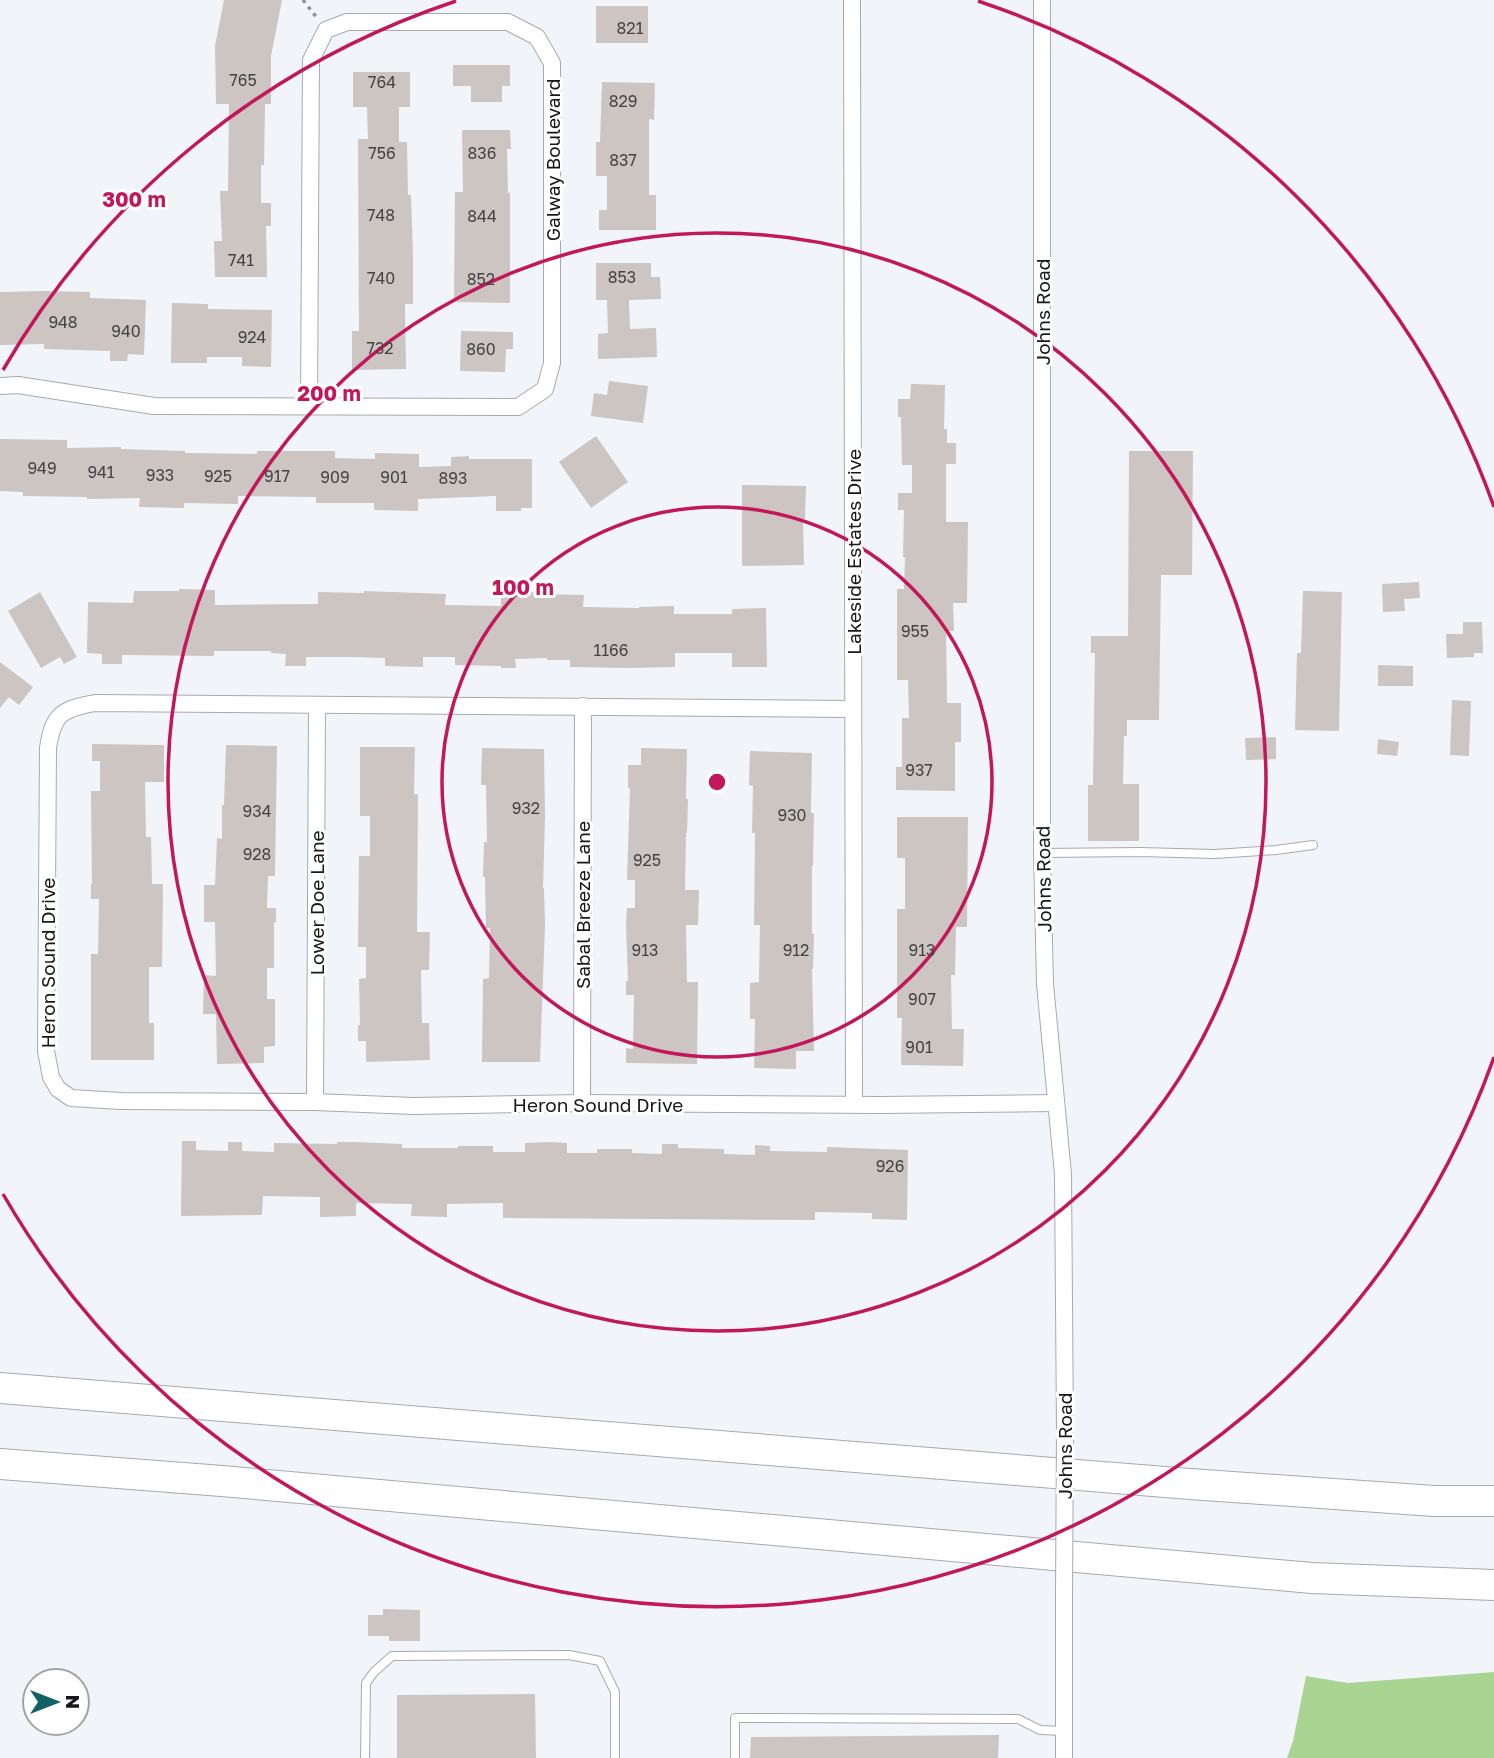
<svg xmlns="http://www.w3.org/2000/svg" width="1494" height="1758" font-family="'Golos Text',sans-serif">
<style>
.green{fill:#aad491}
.building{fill:#ccc5c2}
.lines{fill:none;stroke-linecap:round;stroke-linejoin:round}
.lane-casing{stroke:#a6aaaf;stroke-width:10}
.street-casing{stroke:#a6aaaf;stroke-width:18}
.highway-casing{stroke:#a6aaaf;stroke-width:32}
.path{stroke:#8c8f93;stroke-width:3.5;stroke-dasharray:3.5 5;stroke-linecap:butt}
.lane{stroke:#fff;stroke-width:8}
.street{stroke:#fff;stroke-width:16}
.highway{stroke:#fff;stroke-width:30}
.street-bridge-casing{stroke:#a6aaaf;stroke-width:18;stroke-linecap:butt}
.street-bridge{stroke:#fff;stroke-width:16}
.ring{fill:none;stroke:#c2185b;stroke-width:3.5}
.labels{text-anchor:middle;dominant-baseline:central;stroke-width:6;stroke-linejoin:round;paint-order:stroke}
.number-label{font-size:16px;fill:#444344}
.street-label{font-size:19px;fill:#17181a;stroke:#fff}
.centre{fill:#c2185b;stroke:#fff;stroke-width:3.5}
.ring-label{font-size:21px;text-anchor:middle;font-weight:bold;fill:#c2185b;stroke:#fff;stroke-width:6;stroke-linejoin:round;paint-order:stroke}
</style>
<rect width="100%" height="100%" fill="#f1f5fa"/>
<!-- green -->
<polygon class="green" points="1494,1672 1494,1758 1287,1758 1293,1741 1306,1676 1348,1683"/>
<!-- building -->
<g class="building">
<polygon points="224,0 282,0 271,56 271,104 265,104 264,165 261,165 261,203 271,203 271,226 266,226 267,277 215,277 214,241 222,241 220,191 228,191 229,104 216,104 215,46"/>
<rect x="596" y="6" width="52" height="37"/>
<polygon points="453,65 510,65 510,86 502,86 502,102 471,102 471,86 453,86"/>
<polygon points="353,72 410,72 410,107 399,107 399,142 407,142 408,195 411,195 413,256 413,304 405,304 406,369 352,370 352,331 359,331 358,139 368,139 367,107 353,107"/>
<polygon points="602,82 655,83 654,120 649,119 649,195 656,195 656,230 599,230 599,210 607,210 607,176 596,176 596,142 600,142"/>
<polygon points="462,130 510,130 511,149 507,149 508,193 510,193 510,303 454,302 455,192 463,192"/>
<polygon points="596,263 651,263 651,277 660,277 661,299 629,300 630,329 656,328 657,357 598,359 598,334 608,333 607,300 596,300"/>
<polygon points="44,291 90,292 90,298 146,300 144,355 128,354 127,361 110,361 110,351 44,349 44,344 0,345 0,292"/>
<polygon points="172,303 208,304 208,309 272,310 271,367 242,366 242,357 207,357 207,363 171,363"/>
<polygon points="461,331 513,332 513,349 506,349 505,372 460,371"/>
<polygon points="609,381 648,386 643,423 591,416 594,393 607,395"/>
<polygon points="911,384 945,385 944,429 947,429 947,443 956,443 956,464 946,464 946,522 968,522 967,603 953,603 954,631 946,631 947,703 961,703 961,742 955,742 955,791 896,790 896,767 902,767 902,718 909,718 908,680 897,680 897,589 904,589 905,557 903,557 904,510 898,510 898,493 912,493 912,465 902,465 901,417 898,417 898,399 910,399"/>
<polygon points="596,436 628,482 591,508 559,462"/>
<polygon points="0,439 67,440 67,448 121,447 121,449 185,451 185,453 257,454 257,451 335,451 335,458 375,459 375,453 419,454 419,467 451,466 451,457 469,456 469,459 532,459 532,508 521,508 521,511 496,511 496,496 418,499 418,511 374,510 374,503 316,503 316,497 238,496 238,504 184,503 184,508 139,507 140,498 87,499 87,497 23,496 23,492 0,491"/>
<polygon points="1129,451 1193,451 1192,575 1161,575 1159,720 1127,720 1127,736 1124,736 1123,784 1139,784 1139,841 1088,841 1088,785 1093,785 1095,653 1091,653 1091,636 1128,636"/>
<polygon points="742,485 806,486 805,519 803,519 804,565 742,566"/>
<polygon points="1419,582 1420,598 1404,599 1405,611 1383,612 1382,584"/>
<polygon points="179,589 215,590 215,605 318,604 318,592 364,593 364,591 446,594 445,605 501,606 501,593 537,592 537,594 584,595 583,607 639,608 639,607 674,606 674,614 732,614 732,609 766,608 767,667 732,667 732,653 675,653 675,667 629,668 570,667 570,660 547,660 547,658 515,659 516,668 501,668 501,666 455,665 455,657 423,657 423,667 385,666 385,658 353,657 306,657 306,666 285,666 286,654 271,653 271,651 214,651 214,656 122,655 122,664 102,664 102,654 87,653 88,602 133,603 134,591 179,591"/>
<polygon points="1303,591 1342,592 1339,731 1295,730 1297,653 1301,653"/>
<polygon points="40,592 77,657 64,664 60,657 41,668 8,611"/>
<polygon points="1463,622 1482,622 1483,653 1474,653 1474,657 1447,658 1446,634 1463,634"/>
<polygon points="0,662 33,687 19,705 9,697 0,708"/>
<polygon points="1378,665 1413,666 1413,686 1378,686"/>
<polygon points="1452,700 1471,701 1469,756 1450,755"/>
<polygon points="1276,737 1276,759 1246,760 1245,738"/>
<polygon points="1378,739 1399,742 1397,756 1377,754"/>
<polygon points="92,744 164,745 164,782 145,782 146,837 151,837 152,884 163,884 162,967 149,967 149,1023 154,1023 154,1060 91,1060 91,954 98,954 99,899 91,899 91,884 92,884 91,791 100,791 100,761 92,761"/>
<polygon points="226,745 277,746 275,876 268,876 267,908 276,908 276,922 274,922 274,968 267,968 267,999 275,999 275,1046 264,1047 264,1063 217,1064 216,1014 203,1014 204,975 216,976 215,922 204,922 204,885 215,885 217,838 222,839 222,805 224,805"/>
<polygon points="360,747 415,747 414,794 418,794 417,932 430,932 429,970 421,970 422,1023 429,1023 430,1060 366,1062 366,1041 358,1041 358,1025 360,1025 359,979 366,978 366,947 358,947 359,856 370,856 370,816 360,816"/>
<polygon points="482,748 544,749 545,817 543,888 544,888 545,925 540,1062 482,1062 483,979 489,978 490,928 486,928 485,877 483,877 484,842 487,842 486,785 481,785"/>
<polygon points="641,748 687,749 686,799 688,799 687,833 686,833 685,890 699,890 698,925 686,925 687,982 698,982 697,1064 626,1063 626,1048 633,1049 634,995 626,995 626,981 628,981 626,924 627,908 635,908 635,880 627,880 630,788 628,788 628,765 641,765"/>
<polygon points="750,751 812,753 811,813 814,813 813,866 812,866 812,934 814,934 813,969 812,969 814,1051 796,1051 796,1069 754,1068 755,1019 750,1019 750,983 759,982 760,925 754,925 755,833 752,833 753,786 749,785"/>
<polygon points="897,817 968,817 967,927 956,927 955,975 951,975 952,1029 964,1029 963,1066 901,1065 902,1018 897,1018 897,909 905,909 905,858 897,858"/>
<polygon points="182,1141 196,1141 196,1150 228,1151 228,1142 242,1142 242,1151 274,1152 274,1143 337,1144 337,1142 354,1142 402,1144 402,1148 458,1148 458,1146 493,1146 493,1152 525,1152 525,1143 550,1142 567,1143 567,1153 597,1153 597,1149 632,1149 632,1153 662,1154 662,1144 678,1144 678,1148 724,1149 724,1154 755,1155 755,1145 770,1146 770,1151 827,1152 827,1147 908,1150 907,1220 872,1219 872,1213 815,1212 815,1220 503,1218 503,1203 447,1204 447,1217 411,1216 412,1204 356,1203 356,1216 320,1217 320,1197 263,1196 262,1215 181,1216"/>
<polygon points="383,1609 420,1610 420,1641 389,1641 389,1636 368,1636 368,1615 383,1615"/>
<polygon points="535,1694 536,1758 397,1758 397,1695"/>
<polygon points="999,1735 998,1758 750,1758 751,1737"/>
</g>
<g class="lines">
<defs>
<g id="lane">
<polyline points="1042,853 1140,852 1215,854 1276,850 1313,845"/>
<polyline points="365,1758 366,1683 374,1672 392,1656 569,1655 600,1661 615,1692 615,1758"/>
<polyline points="735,1758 735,1718 1018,1719 1040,1730 1064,1731"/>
</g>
<g id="street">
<polyline points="852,0 854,1104"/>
<polyline points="1042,0 1042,853 1045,984 1063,1174 1065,1431"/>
<polyline points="0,386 18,385 154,406 518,407 545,389 552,363 552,63 537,37 508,22 347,22 326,30 311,60 309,407"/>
<path d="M 853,709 L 95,703 C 62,709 53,714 48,748 L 46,1051 L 51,1077 L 58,1089 L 71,1098 L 121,1101 L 315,1102 L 413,1106 L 582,1103 L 880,1105 L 1056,1103"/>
<polyline points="315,1102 317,705"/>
<polyline points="582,1103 583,706"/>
<polyline points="1064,1596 1064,1758"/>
</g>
<g id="highway">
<polyline points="0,1388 1190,1484 1434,1501 1494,1501"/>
<polyline points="0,1464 222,1481 1312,1578 1494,1585"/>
</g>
</defs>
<!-- lane casing -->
<use href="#lane" class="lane-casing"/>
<!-- street casing -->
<use href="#street" class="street-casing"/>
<!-- highway casing -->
<use href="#highway" class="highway-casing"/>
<!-- path -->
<polyline class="path" points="303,0 317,18"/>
<!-- lane -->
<use href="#lane" class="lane"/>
<!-- street -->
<use href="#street" class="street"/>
<!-- highway -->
<use href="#highway" class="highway"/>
<defs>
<polyline id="street-bridge" points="1064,1596 1065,1431"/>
</defs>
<!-- street-bridge casing -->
<use href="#street-bridge" class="street-bridge-casing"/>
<!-- street-bridge -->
<use href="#street-bridge" class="street-bridge"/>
</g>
<!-- distance rings -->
<g class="ring">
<circle cx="717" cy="782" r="275"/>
<circle cx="717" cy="782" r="549"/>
<path d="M1494 1057A824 824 0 0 1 3 1194M3 370A824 824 0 0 1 456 1M978 1A824 824 0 0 1 1494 507"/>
</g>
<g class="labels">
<!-- number labels -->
<g class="number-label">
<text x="630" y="28">821</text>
<text x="243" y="80">765</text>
<text x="382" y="82">764</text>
<text x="623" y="101">829</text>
<text x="382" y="153">756</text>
<text x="482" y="153">836</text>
<text x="623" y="160">837</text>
<text x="381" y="215">748</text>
<text x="482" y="216">844</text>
<text x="241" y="260">741</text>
<text x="622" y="277">853</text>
<text x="381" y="278">740</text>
<text x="481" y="279">852</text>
<text x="63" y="322">948</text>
<text x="126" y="331">940</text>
<text x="252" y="337">924</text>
<text x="380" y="348">732</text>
<text x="481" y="349">860</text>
<text x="42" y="468">949</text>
<text x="101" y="472">941</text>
<text x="160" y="475">933</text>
<text x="218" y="476">925</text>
<text x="277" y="476">917</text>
<text x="335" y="477">909</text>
<text x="394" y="477">901</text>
<text x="453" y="478">893</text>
<text x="915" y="631">955</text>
<text x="611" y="650">1166</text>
<text x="919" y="770">937</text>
<text x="526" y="808">932</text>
<text x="257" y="811">934</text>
<text x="792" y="815">930</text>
<text x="257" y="854">928</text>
<text x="647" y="860">925</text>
<text x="645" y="950">913</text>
<text x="796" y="950">912</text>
<text x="922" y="950">913</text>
<text x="922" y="999">907</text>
<text x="919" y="1047">901</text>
<text x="890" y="1166">926</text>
</g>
<!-- street labels -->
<g class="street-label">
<text transform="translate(552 160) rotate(-90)">Galway Boulevard</text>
<text transform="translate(1042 312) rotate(-90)">Johns Road</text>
<text transform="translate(853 552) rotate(-90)">Lakeside Estates Drive</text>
<text transform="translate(1043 879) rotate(-91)">Johns Road</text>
<text transform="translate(316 903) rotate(-90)">Lower Doe Lane</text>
<text transform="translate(582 905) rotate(-90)">Sabal Breeze Lane</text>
<text transform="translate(47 963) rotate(-90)">Heron Sound Drive</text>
<text x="598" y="1104">Heron Sound Drive</text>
<text transform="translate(1064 1446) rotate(-90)">Johns Road</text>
</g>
</g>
<circle cx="717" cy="782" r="10" class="centre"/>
<g class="ring-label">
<text x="134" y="207">300 m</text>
<text x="329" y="401">200 m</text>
<text x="523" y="595">100 m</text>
</g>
<!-- north arrow -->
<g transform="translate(56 1702) rotate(90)"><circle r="33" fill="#ffffff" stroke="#a2a3a3" stroke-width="2"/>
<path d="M0-5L12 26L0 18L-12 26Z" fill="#116168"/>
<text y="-10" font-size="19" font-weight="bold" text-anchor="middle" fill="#17181a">N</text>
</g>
</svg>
